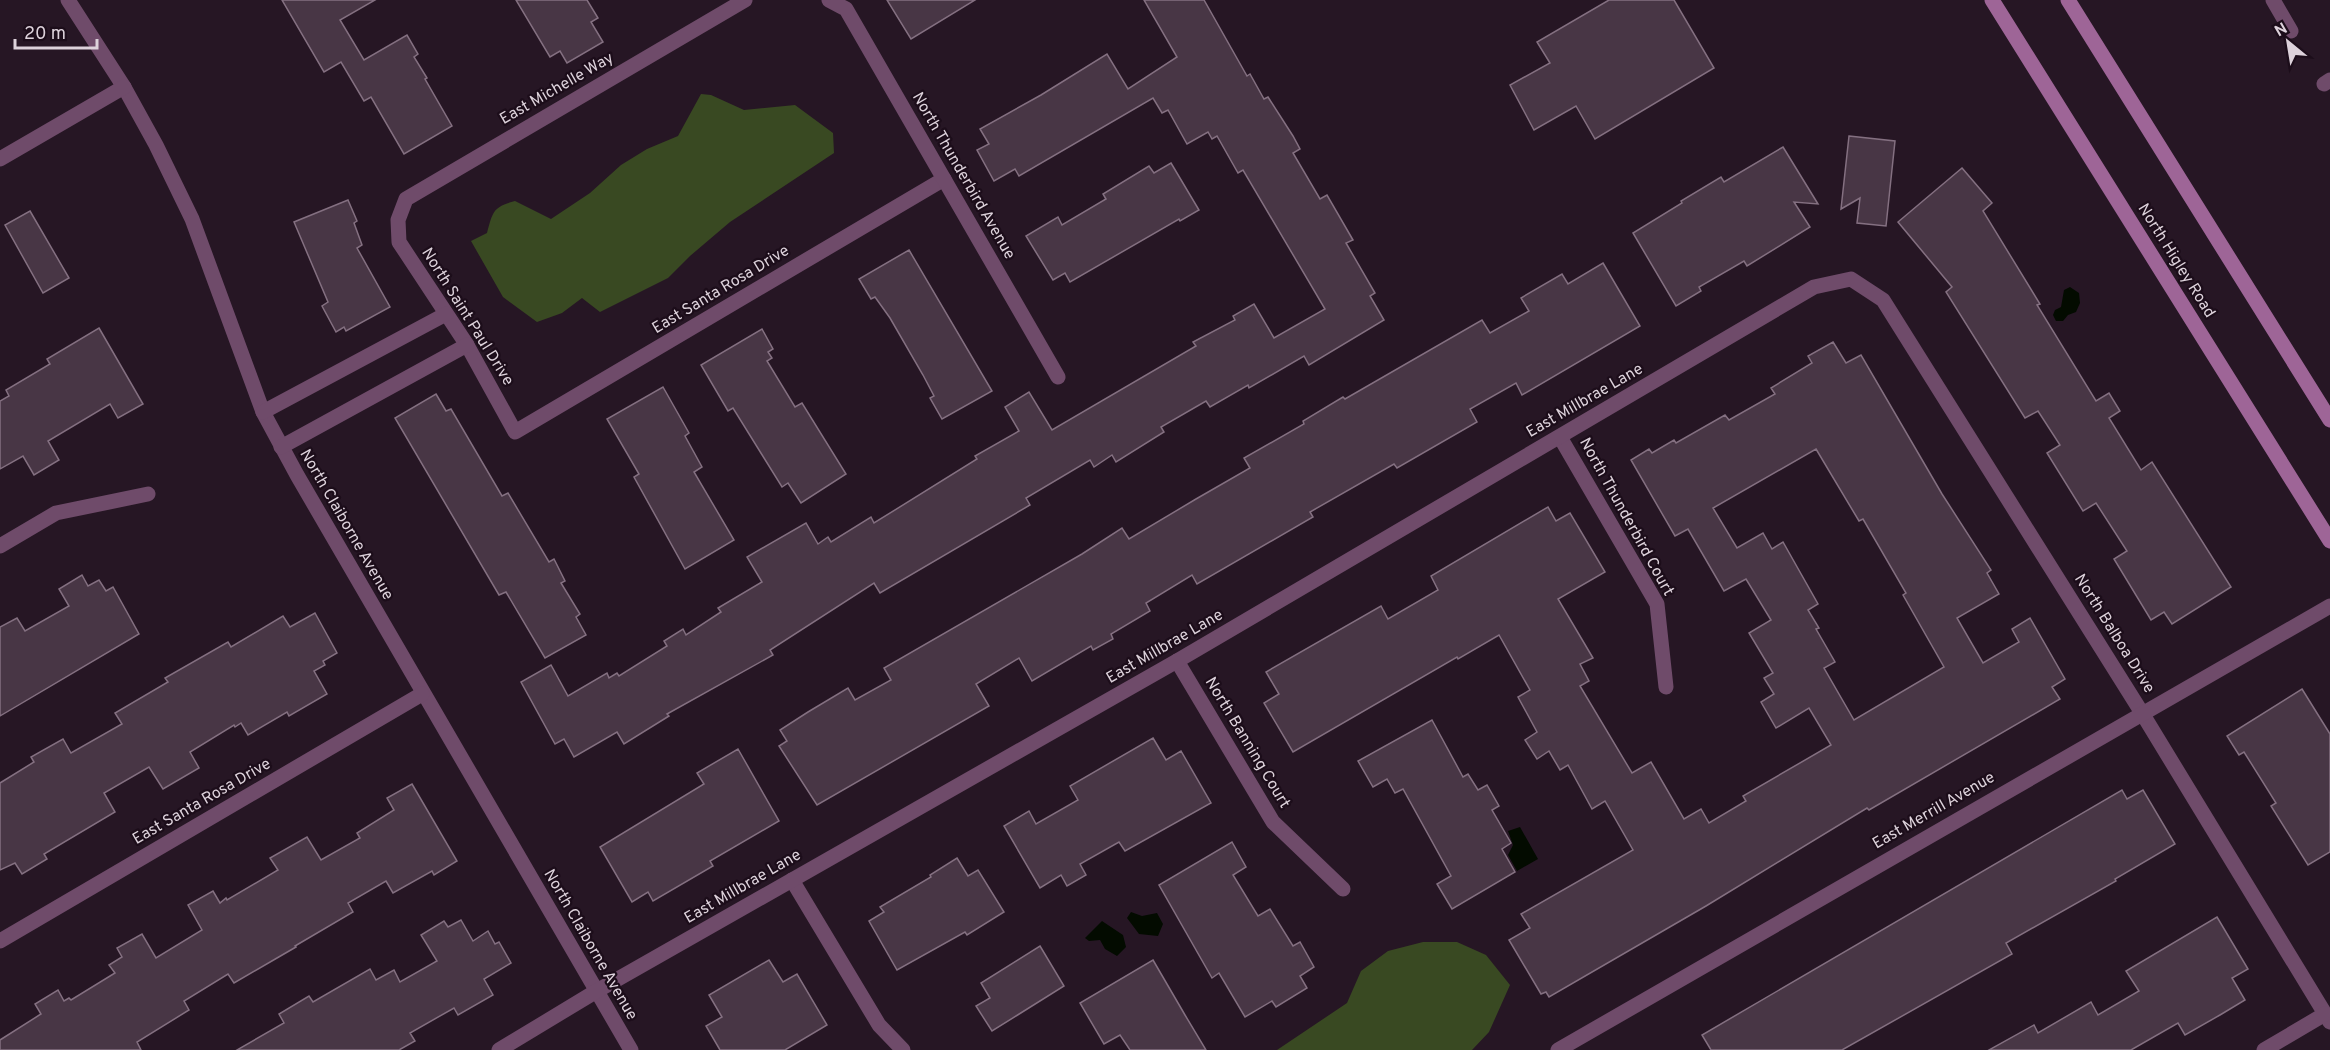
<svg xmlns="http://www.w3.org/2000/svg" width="2330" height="1050" font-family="Overpass,sans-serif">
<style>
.green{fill:#394922}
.water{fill:#030b00}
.building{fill:#483645;stroke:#847081;stroke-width:1.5;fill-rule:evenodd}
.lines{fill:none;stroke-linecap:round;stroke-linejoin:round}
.lane{stroke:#6f4b6a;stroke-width:15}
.street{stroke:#6f4b6a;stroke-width:15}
.secondary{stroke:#9e6597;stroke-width:15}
.labels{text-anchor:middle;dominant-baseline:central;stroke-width:4.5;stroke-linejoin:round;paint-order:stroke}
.street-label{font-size:16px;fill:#ddd2db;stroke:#1c0d1a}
</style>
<rect width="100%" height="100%" fill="#261624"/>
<!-- green -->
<g class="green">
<path d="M 701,94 L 711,95 L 744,110 L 795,105 L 833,133 L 834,153 L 730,222 L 690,256 L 668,278 L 600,312 L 582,298 L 562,313 L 537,322 L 503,297 L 471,241 L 487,233 C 493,211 493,207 515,201 L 551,219 L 590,193 L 621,165 L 647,149 L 678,136 Z"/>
<polygon points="1423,942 1457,942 1486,955 1510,985 1489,1032 1472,1050 1277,1050 1347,1003 1361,971 1388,951"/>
</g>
<!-- water -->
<g class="water">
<polygon points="2070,287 2079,293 2080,303 2076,312 2068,315 2063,321 2056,321 2053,315 2055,310 2061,307 2064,290"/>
<polygon points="1520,827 1538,859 1517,871 1508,855 1513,845 1508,831"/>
<polygon points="1131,912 1142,916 1157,913 1163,924 1158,936 1139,934 1127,918"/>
<polygon points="1102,921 1123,935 1126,947 1117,956 1105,949 1100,940 1089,941 1085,938"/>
</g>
<!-- building -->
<g class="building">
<polygon points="282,0 375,0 340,20 364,60 407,35 418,54 414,57 427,78 425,79 452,126 404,154 371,97 364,101 341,62 324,72"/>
<polygon points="516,0 587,0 598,18 591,22 603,42 567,63 560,51 550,57"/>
<polygon points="887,0 975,0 911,39"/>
<polygon points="1144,0 1204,0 1247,76 1250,74 1264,99 1268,97 1293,136 1300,149 1293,153 1320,199 1327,195 1353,240 1346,243 1375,293 1370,296 1384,320 1309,365 1304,356 1249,388 1248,385 1210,407 1206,401 1161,427 1164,432 1116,462 1112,455 1094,467 1090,460 1026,498 1030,505 880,593 874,583 770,650 773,655 667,714 669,716 624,744 617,732 574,757 564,739 555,744 521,682 551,665 568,696 607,673 609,678 617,673 619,676 667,646 664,641 683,629 686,635 721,612 718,608 762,582 747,557 806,523 818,544 828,537 831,542 871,517 874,523 977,459 975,456 1019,431 1005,407 1029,392 1052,430 1196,346 1193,342 1235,320 1233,316 1254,304 1274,338 1325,309 1243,170 1238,173 1217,136 1212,139 1208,132 1187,144 1168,110 1162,113 1153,98 1019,176 1015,169 994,181 977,150 989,144 980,129 1041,95 1107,54 1128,89 1177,57"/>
<polygon points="1609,0 1674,0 1714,68 1595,139 1576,106 1534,130 1510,85 1550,63 1537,42"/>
<polygon points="1849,136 1895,141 1886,226 1857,223 1860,198 1841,209"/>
<polygon points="1783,147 1818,204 1794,202 1810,227 1747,266 1744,261 1699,287 1701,291 1676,306 1633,233 1682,203 1681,201 1721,177 1724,182"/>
<polygon points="1171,163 1199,210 1180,221 1179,219 1070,282 1065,273 1053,280 1026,236 1058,217 1062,225 1106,199 1103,194 1149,166 1154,173"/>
<polygon points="1962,168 1992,203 1983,211 2040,304 2037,305 2096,401 2109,393 2120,411 2109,418 2141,470 2152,462 2231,587 2172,624 2164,612 2151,620 2114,559 2127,551 2096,503 2083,511 2047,453 2060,445 2038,411 2025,418 1946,292 1952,287 1898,222"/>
<polygon points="348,200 357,221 354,223 362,245 357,248 390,307 346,331 344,327 336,332 322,306 328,302 294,222"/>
<polygon points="30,211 69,278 43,293 5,225"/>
<polygon points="909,250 992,391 942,419 930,398 934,396 923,375 890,318 875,297 871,299 859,279"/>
<polygon points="1603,263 1640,326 1522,395 1516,383 1470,409 1477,422 1397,468 1394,464 1310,512 1313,517 1197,584 1192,575 1146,603 1150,611 1111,634 1113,639 1093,650 1091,646 1032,681 1019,658 976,684 989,706 817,805 779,746 787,741 780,730 808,712 848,688 855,700 891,680 884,668 1082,554 1122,528 1129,539 1196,499 1250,468 1244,458 1304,424 1303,421 1343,397 1345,399 1482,320 1490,333 1529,311 1521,298 1562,274 1568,284"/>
<polygon points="99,328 143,404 118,418 110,404 48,441 59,460 34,475 23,456 0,469 0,401 9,396 6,390 50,364 47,359"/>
<polygon points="762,329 773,349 768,352 772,358 767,361 795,407 802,403 846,474 801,503 788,483 782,487 733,408 728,411 701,365"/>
<path d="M 1833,342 L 1846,363 L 1861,355 L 1942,494 L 1991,570 L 1987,573 L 1999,594 L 1957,618 L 1983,663 L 2019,642 L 2012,629 L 2030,618 L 2065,679 L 2052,687 L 2060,699 L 1869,810 L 1867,808 L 1706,906 L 1549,997 L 1546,992 L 1541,994 L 1509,940 L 1530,928 L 1521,914 L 1633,850 L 1605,801 L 1592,809 L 1568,765 L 1560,770 L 1549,751 L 1537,759 L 1525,740 L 1537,732 L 1518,697 L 1530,690 L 1499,635 L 1458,659 L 1457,657 L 1293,752 L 1264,703 L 1279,694 L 1266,672 L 1381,606 L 1388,619 L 1438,590 L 1431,576 L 1548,507 L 1556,521 L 1570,513 L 1605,572 L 1558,599 L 1593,658 L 1580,664 L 1589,681 L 1580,686 L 1632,773 L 1651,762 L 1684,819 L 1701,809 L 1709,823 L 1746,801 L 1743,796 L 1831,745 L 1809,708 L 1776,728 L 1761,702 L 1774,694 L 1764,678 L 1773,673 L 1749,633 L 1771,620 L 1746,579 L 1724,591 L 1688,529 L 1675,536 L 1631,460 L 1649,449 L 1652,453 L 1674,440 L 1676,443 L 1725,415 L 1729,420 L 1775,394 L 1771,388 L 1812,363 L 1808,356 ZM 1816,449 L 1859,521 L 1863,519 L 1906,593 L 1903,595 L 1944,667 L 1854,720 L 1824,668 L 1835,662 L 1816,629 L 1819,628 L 1808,610 L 1818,604 L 1783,542 L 1772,549 L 1763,533 L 1737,548 L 1713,508 Z"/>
<polygon points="663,387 689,433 685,436 702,467 694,472 734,540 685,569 634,477 639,474 607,419"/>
<polygon points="436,394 446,411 451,409 502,496 508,493 549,562 554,559 565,581 561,583 580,614 576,617 586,635 545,658 506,592 499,595 395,418"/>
<polygon points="82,575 88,586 99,580 106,591 113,587 139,634 0,716 0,627 17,618 25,631 69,606 59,589"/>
<polygon points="315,613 337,653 323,661 325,665 314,671 327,694 289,716 287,712 248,735 241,723 235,727 234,725 190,752 199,768 163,789 149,767 104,793 115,812 44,854 47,859 22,874 15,863 0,870 0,783 34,762 31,757 63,739 71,753 122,724 115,713 168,682 165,678 228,642 231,647 283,616 290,627"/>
<polygon points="2302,689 2330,734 2330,852 2308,865 2271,806 2276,803 2244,752 2239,755 2227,736"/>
<polygon points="1432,720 1463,777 1468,774 1478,790 1487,785 1499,806 1492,810 1511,843 1502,849 1515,872 1452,909 1437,884 1451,876 1403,789 1395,793 1387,779 1373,787 1358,761"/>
<polygon points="1153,738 1166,760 1181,751 1211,803 1125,851 1119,842 1080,864 1086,875 1067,886 1061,875 1040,888 1004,826 1029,811 1036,824 1078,800 1070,786"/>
<polygon points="738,749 779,821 710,861 713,866 653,901 648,892 632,902 600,847 704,784 697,773"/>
<polygon points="412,784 457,861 434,875 432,871 393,893 386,881 348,903 353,912 295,946 296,947 277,958 234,983 228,974 184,1001 189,1010 137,1042 141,1050 0,1050 0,1040 41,1014 35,1004 58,990 64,1001 69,998 71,1000 115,973 109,965 122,957 117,948 142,934 156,958 202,930 188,905 213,891 220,903 226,898 227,900 278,870 270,858 307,837 321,860 360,838 357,833 394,810 387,798"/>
<polygon points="2122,790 2127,799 2143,790 2175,844 2115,879 2116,881 2006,943 2012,954 1842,1050 1711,1050 1702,1035"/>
<polygon points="1232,842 1246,867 1233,875 1258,916 1270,909 1293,946 1300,942 1314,967 1300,976 1307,988 1276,1007 1272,1001 1245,1017 1219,973 1212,978 1159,885"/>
<polygon points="957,858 968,876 978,870 1004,912 967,935 965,932 897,970 869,921 884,912 880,907 931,877 930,875"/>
<polygon points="2217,917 2248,969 2232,978 2245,1000 2220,1015 2185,1035 2178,1023 2131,1050 1989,1050 2034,1025 2038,1033 2091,1002 2098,1015 2139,991 2126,971"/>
<polygon points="461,920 473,941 488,931 495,944 499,942 511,963 484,979 493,995 458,1015 454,1008 410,1033 415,1041 399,1050 237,1050 284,1023 279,1014 309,996 313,1002 370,969 376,980 394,970 400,982 437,961 421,935 444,921 448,927"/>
<polygon points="1040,946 1064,986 992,1031 976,1006 990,998 981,983"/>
<polygon points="769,960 783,982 797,974 827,1025 785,1050 720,1050 706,1026 722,1017 709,995"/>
<polygon points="1153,960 1185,1015 1206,1050 1130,1050 1120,1035 1104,1044 1080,1003"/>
</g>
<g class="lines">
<!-- lane -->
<g class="lane">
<polyline points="2273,0 2291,31"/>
<polyline points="2324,84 2330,80"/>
</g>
<!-- street -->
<g class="street">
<polyline points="68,0 124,87 156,145 192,219 263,412 297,475 631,1050"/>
<polyline points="745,0 406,199 398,220 399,242 467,345 515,432 944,179"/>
<polyline points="829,0 846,9 1058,377"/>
<polyline points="0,159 124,87"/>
<polyline points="263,412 446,314"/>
<polyline points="1560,437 1657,604 1666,687"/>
<polyline points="281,447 467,345"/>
<polyline points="0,546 56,513 148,494"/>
<polyline points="1177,661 1273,822 1343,889"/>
<polyline points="792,880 879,1025 903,1050"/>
<polyline points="0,941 422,694"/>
<polyline points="499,1050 595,992 1177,661 1814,287 1851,279 1883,300 2142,713 2330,1022"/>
<polyline points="1558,1050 2330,606"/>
<polyline points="2264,1050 2325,1014"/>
</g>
<!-- secondary -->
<g class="secondary">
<polyline points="1992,0 2330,541"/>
<polyline points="2068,0 2330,420"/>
</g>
</g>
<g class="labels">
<!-- street labels -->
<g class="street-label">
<text transform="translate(557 89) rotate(-30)">East Michelle Way</text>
<text transform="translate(963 176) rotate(60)">North Thunderbird Avenue</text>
<text transform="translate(2176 261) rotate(58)">North Higley Road</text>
<text transform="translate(721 290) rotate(-31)">East Santa Rosa Drive</text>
<text transform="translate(467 317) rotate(58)">North Saint Paul Drive</text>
<text transform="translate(1585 401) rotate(-30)">East Millbrae Lane</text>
<text transform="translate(1626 517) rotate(61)">North Thunderbird Court</text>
<text transform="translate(346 525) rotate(60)">North Claiborne Avenue</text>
<text transform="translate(2114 634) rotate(58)">North Balboa Drive</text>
<text transform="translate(1165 647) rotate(-30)">East Millbrae Lane</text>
<text transform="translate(1247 743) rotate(59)">North Banning Court</text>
<text transform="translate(202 802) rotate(-30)">East Santa Rosa Drive</text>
<text transform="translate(1934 811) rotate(-30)">East Merrill Avenue</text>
<text transform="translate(743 887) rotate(-30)">East Millbrae Lane</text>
<text transform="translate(590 945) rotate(60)">North Claiborne Avenue</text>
</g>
</g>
<!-- north arrow -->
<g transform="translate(2288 42) rotate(330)" stroke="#1c0d1a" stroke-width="4.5" paint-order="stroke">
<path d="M0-4.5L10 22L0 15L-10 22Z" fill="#ddd2db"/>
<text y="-9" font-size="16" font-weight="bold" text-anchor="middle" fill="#ddd2db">N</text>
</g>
<!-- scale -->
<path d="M15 39v9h82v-9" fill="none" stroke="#ddd2db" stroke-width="3"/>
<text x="24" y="39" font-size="18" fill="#ddd2db" stroke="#1c0d1a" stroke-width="4.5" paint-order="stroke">20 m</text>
</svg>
